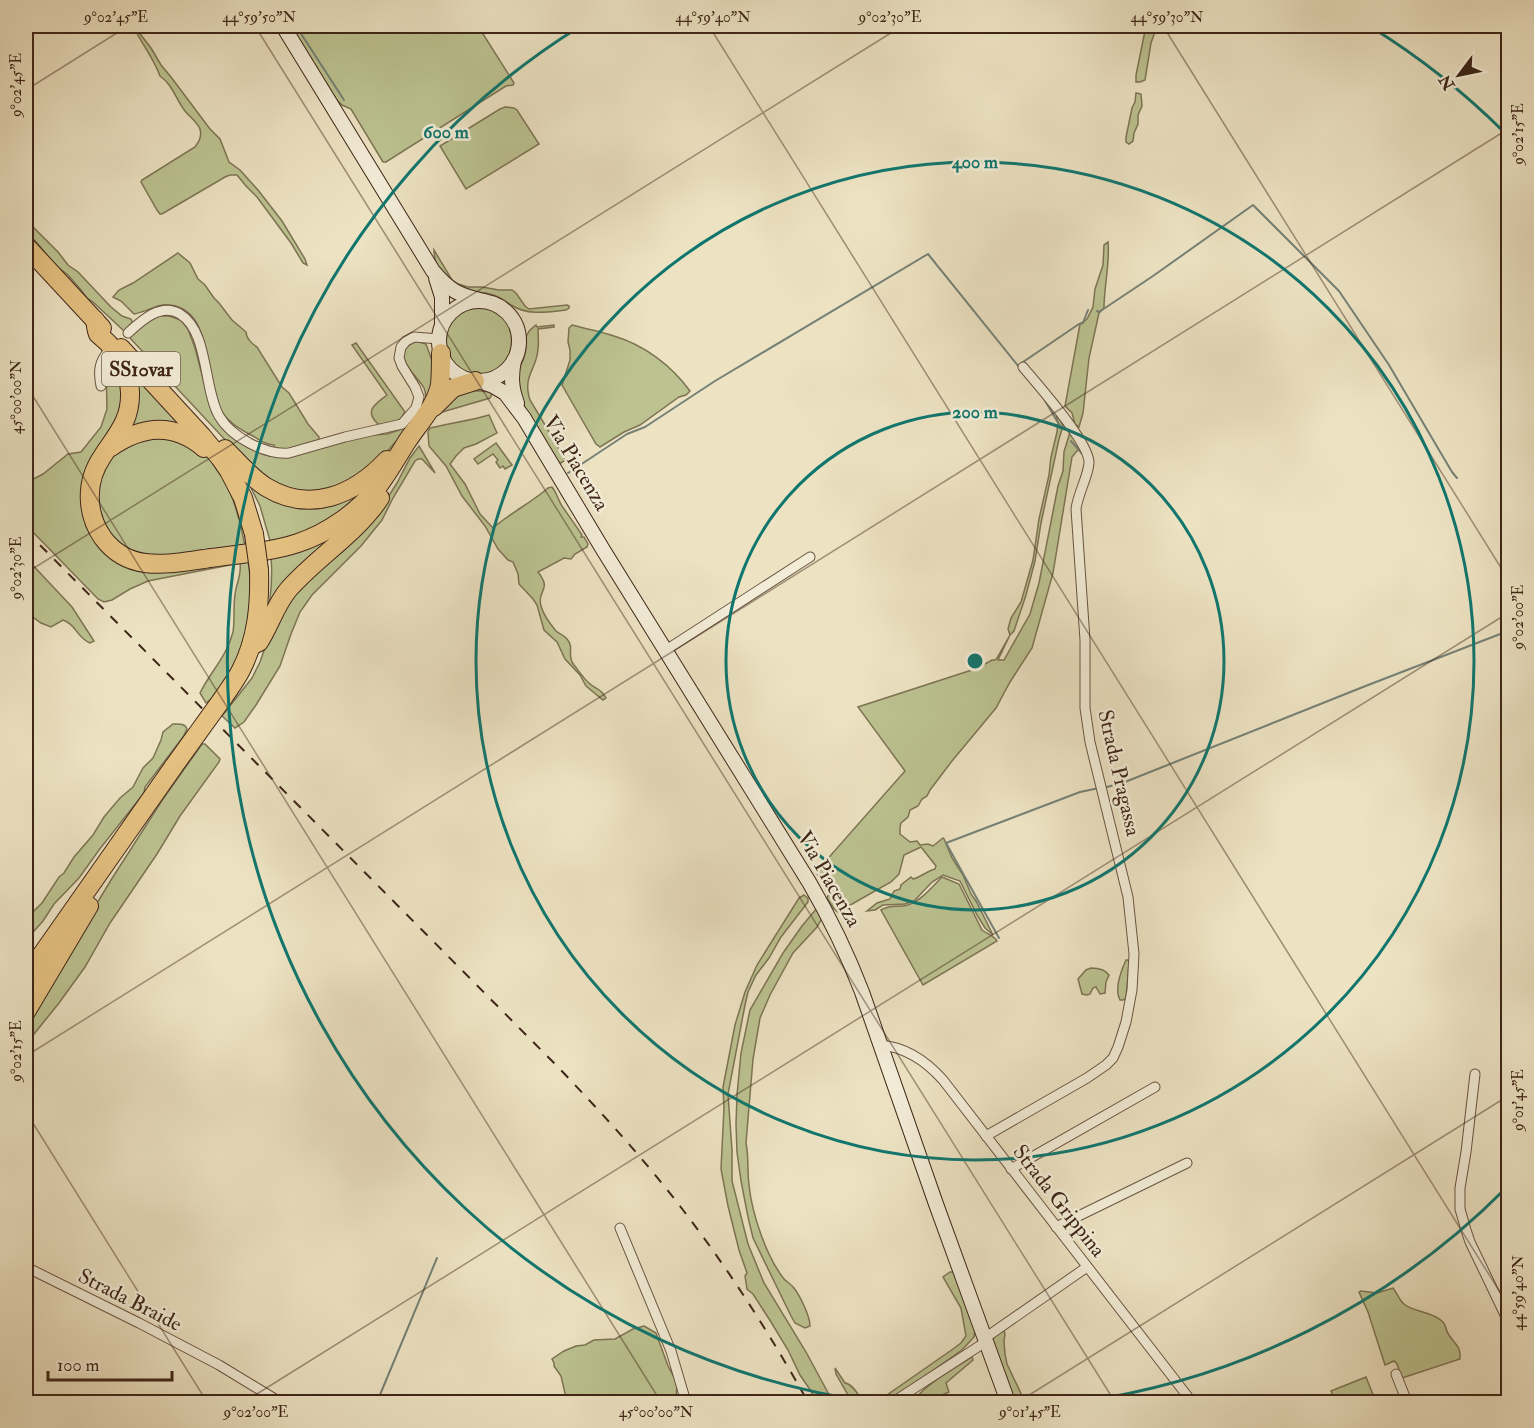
<svg xmlns="http://www.w3.org/2000/svg" width="1534" height="1428" font-family="'IM FELL Double Pica',serif">
<style>
.green{fill:#bcc391;stroke:#7d7454;stroke-width:1.5}
.lines{fill:none;stroke-linecap:round;stroke-linejoin:round}
.stream{stroke:#758176;stroke-width:2}
.street-casing{stroke:#6a5443;stroke-width:11}
.secondary-casing{stroke:#3e2518;stroke-width:16}
.highway-casing{stroke:#3e2518;stroke-width:20}
.street{stroke:#f3edd8;stroke-width:9}
.secondary{stroke:#f3edd8;stroke-width:14}
.highway{stroke:#e6c282;stroke-width:18}
.rail{stroke:#3e2518;stroke-width:2;stroke-dasharray:10 10;stroke-linecap:butt}
.highway-bridge-casing{stroke:#3e2518;stroke-width:20;stroke-linecap:butt}
.highway-bridge{stroke:#e6c282;stroke-width:18}
.ticks{fill:none;stroke:#3e2518;stroke-width:1.5;stroke-opacity:0.45}
.ring{fill:none;stroke:#0f766e;stroke-width:3}
.labels{text-anchor:middle;dominant-baseline:central;stroke-width:5;stroke-linejoin:round;paint-order:stroke}
.shield{fill:#f3edd8;stroke:#746152;stroke-width:1.5}
.shield-label{font-size:20px;font-weight:bold;fill:#3e2518}
.street-label{font-size:21px;fill:#3e2518;stroke:#f3edd8}
.centre{fill:#0f766e;stroke:#f3edd8;stroke-width:3}
.ring-label{font-size:18px;text-anchor:middle;font-weight:bold;fill:#0f766e;stroke:#f3edd8;stroke-width:5;stroke-linejoin:round;paint-order:stroke}
.neatline{fill:none;stroke:#3e2518;stroke-width:2}
.ticks-label{font-size:15px;text-anchor:middle;fill:#3e2518}
</style>
<rect width="100%" height="100%" fill="#ede3c3"/>
<filter id="stains"><feTurbulence type="fractalNoise" baseFrequency=".00333" numOctaves="4"/><feColorMatrix values="0 0 0 0 .2 0 0 0 0 .09 0 0 0 0 .02 0 0 0 .5 -.17"/></filter>
<radialGradient id="worn" r=".72"><stop offset=".6" stop-color="#630" stop-opacity="0"/><stop offset="1" stop-color="#630" stop-opacity=".3"/></radialGradient>
<!-- green -->
<g class="green">
<path d="M 134,26 L 151,48 L 161,65 L 171,77 L 210,129 L 220,139 L 229,162 L 240,170 L 258,190 L 282,221 L 305,259 L 307,265 L 303,263 L 291,243 L 257,197 L 246,186 L 237,175 L 230,175 L 225,177 L 162,214 L 160,214 L 157,210 L 141,182 L 142,180 L 195,147 C 199,141 202,137 200,129 C 197,122 190,117 185,111 C 176,100 173,85 160,76 C 154,59 142,44 134,28 Z"/>
<polygon points="291,26 478,26 514,83 513,85 506,86 386,162 383,162 351,109 342,105 336,99"/>
<polygon points="1146,26 1157,26 1151,43 1145,80 1140,82 1136,82 1136,75"/>
<polygon points="1136,93 1141,94 1142,106 1138,115 1138,124 1134,133 1133,141 1129,144 1126,142 1126,137 1132,108 1135,102"/>
<polygon points="505,107 514,108 517,110 539,144 466,189 440,146 500,109"/>
<polygon points="26,220 58,252 68,265 78,272 111,307 122,316 131,319 133,324 130,325 124,331 93,302 87,298 81,290 68,275 55,265 38,244 26,231"/>
<path d="M 1108,242 C 1110,264 1104,286 1104,308 L 1099,313 L 1089,358 L 1083,413 L 1079,427 L 1075,424 L 1072,413 L 1065,406 L 1080,324 L 1087,319 L 1093,307 L 1095,289 L 1103,265 L 1104,245 Z"/>
<path d="M 434,250 L 452,280 L 458,284 L 468,287 L 482,287 L 499,290 L 512,290 L 516,293 L 525,306 L 529,309 L 567,305 L 569,306 L 569,308 L 566,310 C 548,312 528,316 511,305 C 504,300 499,296 490,294 C 484,292 478,293 471,292 C 451,289 434,270 434,250 Z"/>
<path d="M 178,253 L 190,263 L 198,279 L 205,285 L 214,298 L 219,303 L 232,320 L 246,332 C 246,338 252,344 257,347 L 282,387 L 289,393 L 308,424 L 319,437 L 319,440 L 285,451 L 274,447 L 274,445 C 263,445 258,438 249,434 C 238,428 228,422 221,411 C 203,381 215,310 170,305 C 157,303 147,312 134,314 L 121,301 L 113,297 L 119,290 L 133,283 Z"/>
<circle cx="479" cy="341" r="36"/>
<polygon points="158,316 169,316 181,320 188,329 195,348 212,413 221,425 259,452 270,456 289,456 343,441 372,435 387,434 408,427 404,433 366,474 353,484 304,494 271,482 244,460 130,338 130,336 149,321"/>
<path d="M 536,325 L 537,327 L 554,325 L 554,327 L 538,329 C 538,335 539,342 538,349 C 537,369 522,376 530,400 L 566,460 L 559,464 L 520,399 L 517,373 L 524,358 L 526,348 L 526,336 L 530,330 Z"/>
<path d="M 572,325 C 586,329 600,331 614,336 C 644,345 671,365 690,391 L 686,395 L 679,397 L 640,425 L 624,432 L 600,447 L 596,444 L 562,385 L 570,360 L 570,350 L 568,342 L 569,328 Z"/>
<path d="M 416,341 L 426,344 L 437,374 L 426,403 C 426,398 426,393 424,388 C 416,374 387,354 416,341 Z"/>
<path d="M 356,343 L 405,412 L 399,421 L 379,425 C 363,411 375,404 387,395 L 352,345 Z"/>
<path d="M 112,357 L 125,381 L 123,408 L 84,486 L 116,558 L 248,560 C 253,594 253,630 238,661 C 231,674 220,687 211,699 L 206,703 L 200,693 C 211,671 227,656 233,632 C 235,620 233,607 235,595 C 236,583 242,575 240,563 L 148,581 L 130,589 L 112,600 L 104,602 L 98,599 L 29,528 L 26,523 L 26,483 L 43,474 L 68,454 L 81,452 L 101,427 L 107,409 L 106,365 Z"/>
<polygon points="135,376 185,425 171,422 131,428"/>
<polygon points="464,390 493,392 490,398 432,415"/>
<path d="M 1056,414 L 1058,415 L 1063,426 L 1059,439 L 1041,523 L 1035,561 L 1026,595 L 1014,631 L 1010,635 L 998,660 L 1004,660 L 1030,614 L 1039,583 L 1058,486 L 1063,471 L 1064,452 L 1070,432 L 1081,446 L 1072,457 L 1053,573 L 1032,648 L 1010,682 L 996,708 L 952,761 L 930,790 L 927,796 L 922,799 L 918,806 L 910,810 L 908,817 L 901,823 L 900,827 L 900,834 L 910,842 L 917,841 L 920,845 L 928,844 L 933,846 L 943,838 L 944,839 L 952,858 L 963,875 L 971,894 L 976,901 L 993,935 L 985,928 L 977,915 L 960,881 L 943,875 L 932,882 L 914,901 L 905,904 L 883,905 L 875,910 L 867,911 L 877,903 L 890,899 L 894,891 L 900,889 L 901,885 L 911,877 L 913,879 C 921,877 927,871 935,869 L 936,866 L 921,847 L 904,855 L 899,874 L 891,882 L 838,912 L 834,909 L 827,898 L 829,894 L 816,872 L 905,771 L 858,707 L 978,668 L 992,660 L 995,660 L 997,658 L 1010,635 L 1008,629 L 1011,618 L 1021,602 L 1033,560 L 1039,519 L 1049,475 L 1051,457 L 1057,432 L 1058,423 Z"/>
<path d="M 489,415 L 497,433 L 476,444 L 464,448 L 456,456 L 450,464 L 465,484 L 480,514 L 493,528 C 510,513 531,503 548,488 L 552,487 C 557,493 558,500 562,506 C 569,516 576,526 582,535 L 581,537 L 584,537 L 588,544 L 587,547 L 575,554 L 571,559 L 564,558 L 538,572 C 553,591 536,590 541,606 C 543,614 551,625 556,631 C 559,634 564,635 567,639 C 575,648 566,655 574,665 C 578,670 584,679 589,683 C 596,690 600,687 606,698 L 603,700 L 586,686 L 580,675 L 565,659 L 557,642 L 544,630 L 537,605 L 533,599 L 519,584 L 518,574 L 513,562 L 508,560 L 498,549 L 485,526 L 462,496 L 446,466 L 429,446 L 428,432 L 430,428 C 450,423 469,421 489,415 Z"/>
<path d="M 151,434 C 161,437 193,444 201,449 C 226,467 240,517 245,546 L 166,558 L 134,555 L 112,538 L 105,525 L 100,510 L 98,495 L 101,478 L 111,457 Z"/>
<polygon points="496,443 512,465 505,469 503,466 500,468 496,462 498,460 493,454 478,464 474,459"/>
<polygon points="419,446 435,473 422,459 418,459 415,461 393,498 382,520 361,546 312,595 300,612 291,634 280,666 256,705 244,722 235,728 222,716 252,678 260,662 277,613 383,505 397,483 410,458"/>
<polygon points="247,480 279,499 371,482 342,512 306,533 271,544 260,506"/>
<path d="M 348,525 L 267,617 C 271,597 273,578 271,556 Z"/>
<path d="M 26,558 L 72,607 L 94,641 L 90,643 C 77,638 76,624 63,620 L 51,627 L 41,623 L 26,612 Z"/>
<path d="M 173,724 C 179,724 185,723 187,729 L 183,737 L 145,787 L 144,793 L 99,850 L 79,878 L 54,904 L 43,921 L 26,940 L 26,925 L 30,920 L 32,913 L 42,903 L 59,877 L 64,873 L 74,857 L 93,835 L 104,817 L 120,798 L 133,787 L 143,768 L 153,758 L 161,740 L 163,732 Z"/>
<polygon points="202,744 205,744 220,759 219,762 180,816 157,854 110,923 85,967 59,1003 26,1044 26,1021 111,880 163,799"/>
<path d="M 942,877 L 959,884 L 982,930 C 987,934 995,936 997,941 L 923,985 L 881,910 C 891,904 898,908 908,905 C 922,900 932,887 942,877 Z"/>
<polygon points="804,895 808,898 808,902 781,937 769,958 756,975 748,992 745,1005 728,1094 732,1150 732,1181 748,1244 764,1283 806,1352 833,1402 816,1402 811,1391 800,1375 788,1350 771,1322 753,1294 747,1289 745,1276 747,1273 739,1250 728,1206 721,1169 724,1108 723,1087 735,1025 745,992 757,965 799,898"/>
<path d="M 817,908 L 822,918 L 817,927 L 793,953 L 770,995 L 760,1018 L 753,1059 L 746,1143 C 749,1157 747,1171 749,1185 C 752,1214 766,1256 784,1279 C 787,1282 791,1284 794,1288 C 800,1296 810,1316 810,1326 L 805,1328 L 795,1323 L 791,1316 L 753,1238 L 748,1217 L 741,1181 L 737,1152 L 736,1124 L 737,1095 L 741,1053 L 750,1010 L 783,953 L 802,926 Z"/>
<path d="M 1126,960 L 1128,960 L 1129,963 L 1126,998 L 1123,1000 L 1120,1000 C 1114,989 1121,971 1126,960 Z"/>
<path d="M 1091,968 C 1097,968 1105,969 1109,975 L 1106,982 L 1105,993 L 1100,994 L 1096,987 L 1093,988 L 1090,994 L 1087,995 L 1082,994 L 1078,979 L 1086,970 Z"/>
<polygon points="950,1272 954,1272 970,1314 975,1330 974,1337 962,1350 888,1402 877,1402 953,1349 961,1343 966,1336 961,1308 943,1277"/>
<path d="M 1393,1288 C 1397,1293 1399,1300 1404,1304 C 1415,1313 1432,1311 1443,1322 C 1446,1325 1446,1331 1449,1335 C 1455,1345 1461,1345 1460,1359 L 1402,1378 L 1397,1364 L 1394,1361 L 1385,1365 L 1368,1312 L 1359,1292 L 1361,1291 L 1377,1293 Z"/>
<polygon points="644,1326 656,1333 668,1366 677,1383 676,1400 678,1402 567,1402 561,1376 554,1366 554,1363 552,1359 564,1351 576,1346 585,1345 594,1340 615,1339 633,1329"/>
<polygon points="1003,1327 1005,1334 1004,1341 1005,1354 1007,1364 1025,1402 1015,1402 1006,1376 993,1344 992,1334"/>
<path d="M 972,1357 L 973,1360 L 946,1383 L 949,1392 L 927,1401 L 927,1402 L 914,1402 C 920,1387 957,1367 972,1357 Z"/>
<path d="M 835,1368 L 845,1383 C 853,1384 859,1396 863,1402 L 852,1402 L 836,1374 Z"/>
<polygon points="1366,1377 1376,1402 1335,1402 1331,1391"/>
</g>
<g class="lines">
<!-- stream -->
<g class="stream">
<polyline points="296,26 344,100"/>
<polyline points="1097,311 1099,312 1153,276 1253,205 1339,291 1389,365 1452,472 1457,478"/>
<polyline points="1023,362 1079,324 1083,323 1088,310"/>
<polyline points="1044,399 1060,426"/>
<polyline points="1071,441 1085,457"/>
<polyline points="568,473 627,434 645,427 715,381 928,254 1019,367"/>
<polyline points="1107,787 1125,782 1363,687 1508,631"/>
<polyline points="999,938 946,843 1080,792 1099,788"/>
<polyline points="377,1402 437,1258"/>
</g>
<defs>
<g id="street">
<path d="M 128,333 C 141,321 161,302 180,314 C 209,332 203,387 219,416 C 231,437 265,455 289,453 L 345,437 L 402,424 L 416,408 L 419,397 L 415,387 L 402,366 L 399,358 L 401,347 L 406,341 L 414,337 L 439,339"/>
<path d="M 101,386 C 98,370 99,362 110,349"/>
<polyline points="666,650 810,557"/>
<path d="M 880,1045 C 906,1047 927,1062 943,1080 L 1192,1402"/>
<polyline points="1475,1074 1466,1152 1460,1188 1460,1209 1466,1230 1470,1242 1508,1321"/>
<path d="M 986,1136 L 1087,1078 L 1106,1065 L 1113,1058 L 1118,1047 L 1126,1022 L 1132,990 L 1134,954 L 1128,897 L 1090,742 L 1085,708 L 1085,640 L 1076,509 C 1078,493 1088,477 1089,463 C 1090,443 1037,384 1023,367"/>
<polyline points="1011,1169 1155,1087"/>
<polyline points="1056,1227 1187,1163"/>
<polyline points="620,1228 671,1351 686,1402"/>
<polyline points="26,1267 139,1323 219,1365 280,1402"/>
<polyline points="985,1338 1087,1267"/>
<polyline points="1396,1374 1407,1402"/>
<polyline points="893,1402 987,1341"/>
</g>
<g id="secondary">
<path d="M 283,26 L 433,271 C 450,291 458,295 484,301"/>
<polyline points="436,278 442,297 442,324"/>
<circle cx="479" cy="341" r="40"/>
<path d="M 514,360 C 511,376 511,387 517,403"/>
<path d="M 479,381 L 493,386 L 505,393 L 524,418 L 602,548 L 809,882 C 830,918 847,953 862,992 L 936,1204 L 1008,1402"/>
</g>
<g id="highway">
<polyline points="26,246 102,328"/>
<path d="M 95,320 C 96,324 96,330 98,334 C 101,337 105,340 108,343 C 120,357 129,373 130,392 C 131,421 116,435 102,457 C 85,482 86,514 103,538 C 129,573 167,564 204,559 C 235,554 268,553 298,543 C 328,533 356,513 376,489 C 387,475 396,459 406,443 C 418,424 435,408 440,385 C 441,374 441,363 441,353"/>
<polyline points="121,348 202,436 220,458 229,471 243,498 254,534"/>
<polyline points="434,407 453,388 475,381"/>
<path d="M 111,447 C 142,426 173,422 204,448"/>
<path d="M 225,449 C 238,462 250,477 266,487 C 310,514 354,495 387,460"/>
<path d="M 251,646 L 259,642 C 270,625 275,606 288,590 C 317,557 355,535 380,498"/>
<path d="M 223,698 C 229,689 236,680 241,670 C 257,639 260,605 259,570"/>
<polyline points="26,977 174,766"/>
<polyline points="26,1012 89,906"/>
</g>
</defs>
<!-- street casing -->
<use href="#street" class="street-casing"/>
<!-- secondary casing -->
<use href="#secondary" class="secondary-casing"/>
<!-- highway casing -->
<use href="#highway" class="highway-casing"/>
<!-- street -->
<use href="#street" class="street"/>
<!-- secondary -->
<use href="#secondary" class="secondary"/>
<!-- highway -->
<use href="#highway" class="highway"/>
<!-- rail -->
<path class="rail" d="M 26,531 L 556,1065 C 601,1112 644,1159 683,1210 C 730,1271 771,1336 808,1402"/>
<defs>
<g id="highway-bridge">
<polyline points="254,534 259,570"/>
<polyline points="174,766 223,698"/>
</g>
</defs>
<!-- highway-bridge casing -->
<use href="#highway-bridge" class="highway-bridge-casing"/>
<!-- highway-bridge -->
<use href="#highway-bridge" class="highway-bridge"/>
</g>
<!-- ticks -->
<path class="ticks" d="M 255,26 L 1115,1402M 709,26 L 1508,1305M 1163,26 L 1508,579M 26,90 L 128,26M 26,385 L 661,1402M 26,573 L 902,26M 26,1056 L 1508,129M 26,1112 L 207,1402M 244,1402 L 1508,613M 1018,1402 L 1508,1096"/>
<!-- distance rings -->
<g class="ring">
<circle cx="975" cy="661" r="249"/>
<circle cx="975" cy="661" r="499"/>
<path d="M1504 1190A748 748 0 0 1 1079 1402M871 1402A748 748 0 0 1 579 27M1371 27A748 748 0 0 1 1504 132"/>
</g>
<g class="labels">
<!-- shield labels -->
<rect class="shield" x="102" y="352" width="78" height="34" rx="4.5"/>
<g class="shield-label">
<text x="141" y="369">SS10var</text>
</g>
<!-- street labels -->
<g class="street-label">
<text transform="translate(576 463) rotate(59)">Via Piacenza</text>
<text transform="translate(1119 773) rotate(77)">Strada Pragassa</text>
<text transform="translate(829 879) rotate(60)">Via Piacenza</text>
<text transform="translate(1059 1201) rotate(52)">Strada Grippina</text>
<text transform="translate(130 1300) rotate(27)">Strada Braide</text>
</g>
</g>
<circle cx="975" cy="661" r="9" class="centre"/>
<g class="ring-label">
<text x="446" y="138">600 m</text>
<text x="975" y="168">400 m</text>
<text x="975" y="418">200 m</text>
</g>
<!-- margin -->
<rect width="1534" height="1428" fill="none" stroke="#ede3c3" stroke-width="66"/>
<!-- north arrow -->
<g transform="translate(1459 75) rotate(238)" stroke="#f3edd8" stroke-width="4.5" paint-order="stroke">
<path d="M0-4.5L10 22L0 15L-10 22Z" fill="#3e2518"/>
<text y="-9" font-size="16" font-weight="bold" text-anchor="middle" fill="#3e2518">N</text>
</g>
<!-- scale -->
<path d="M48 1371v9h124v-9" fill="none" stroke="#3e2518" stroke-width="3"/>
<text x="57" y="1371" font-size="18" fill="#3e2518" stroke="#f3edd8" stroke-width="4.5" paint-order="stroke">100 m</text>
<rect x="33" y="33" width="1468" height="1362" class="neatline"/>
<g class="ticks-label">
<text x="116" y="22">9°02'45"E</text>
<text x="259" y="22">44°59'50"N</text>
<text x="713" y="22">44°59'40"N</text>
<text x="890" y="22">9°02'30"E</text>
<text x="1167" y="22">44°59'30"N</text>
<text transform="translate(16 85) rotate(-90)" y="5">9°02'45"E</text>
<text transform="translate(1518 134) rotate(-90)" y="5">9°02'15"E</text>
<text transform="translate(16 397) rotate(-90)" y="5">45°00'00"N</text>
<text transform="translate(16 568) rotate(-90)" y="5">9°02'30"E</text>
<text transform="translate(1518 617) rotate(-90)" y="5">9°02'00"E</text>
<text transform="translate(16 1051) rotate(-90)" y="5">9°02'15"E</text>
<text transform="translate(1518 1100) rotate(-90)" y="5">9°01'45"E</text>
<text transform="translate(1518 1293) rotate(-90)" y="5">44°59'40"N</text>
<text x="256" y="1417">9°02'00"E</text>
<text x="656" y="1417">45°00'00"N</text>
<text x="1030" y="1417">9°01'45"E</text>
</g>
<rect width="100%" height="100%" filter="url(#stains)"/>
<rect width="100%" height="100%" fill="url(#worn)"/>
</svg>
